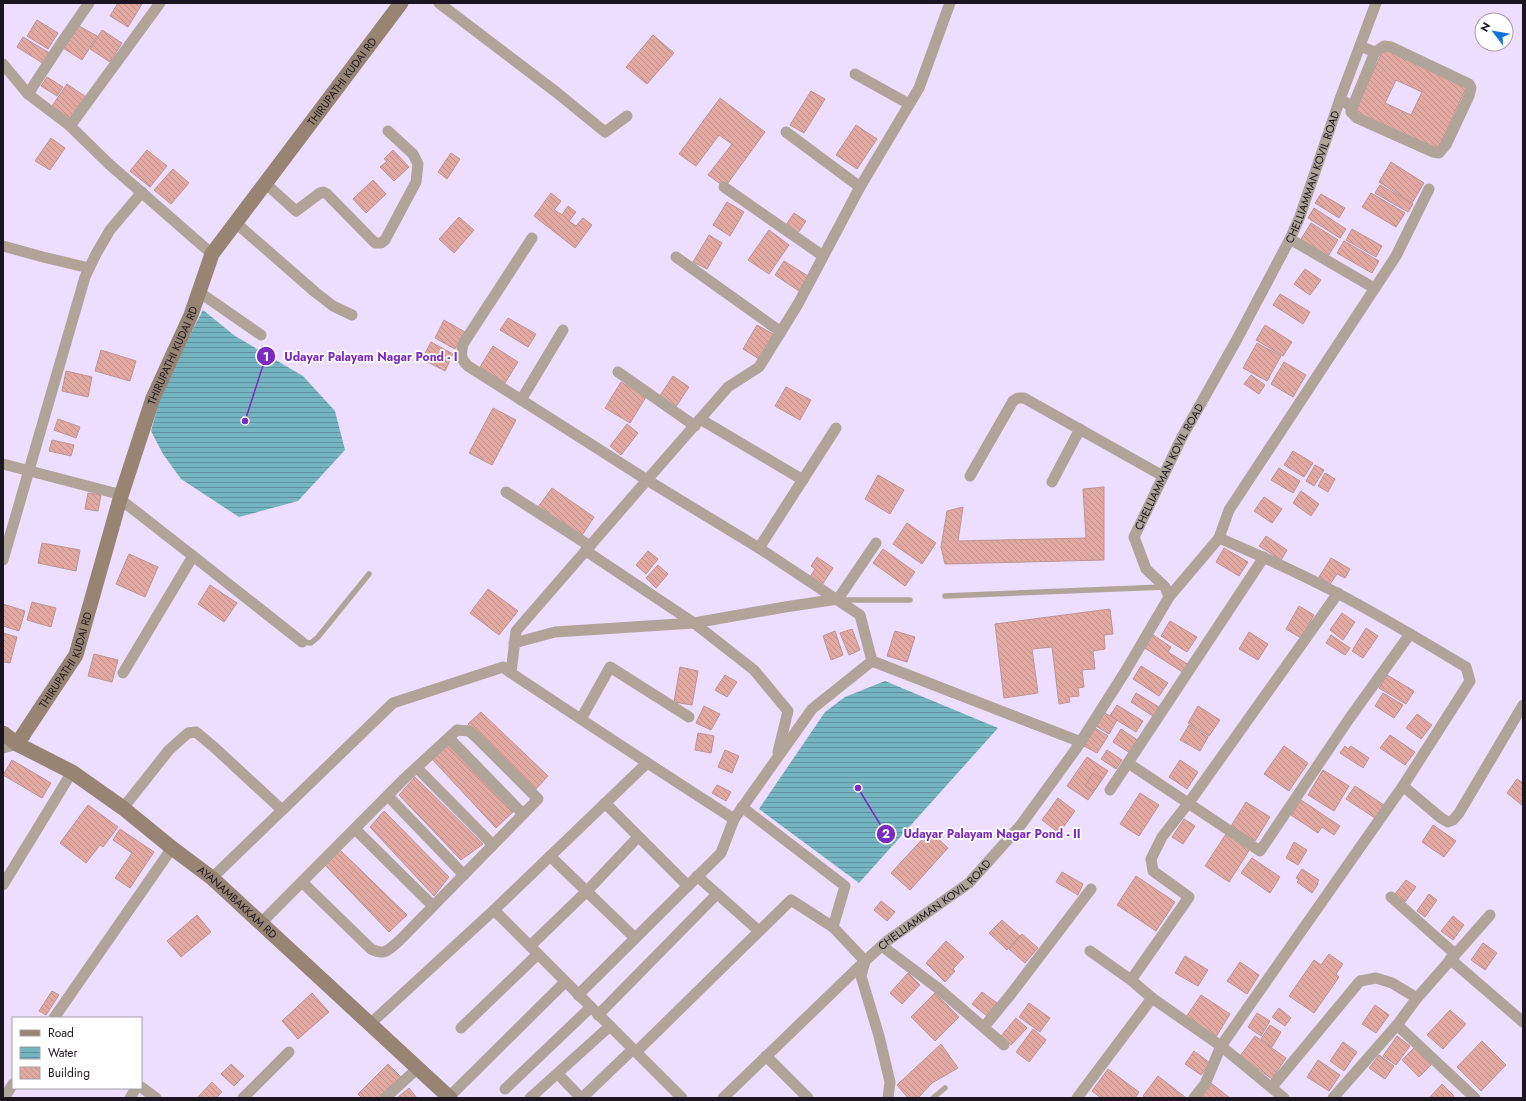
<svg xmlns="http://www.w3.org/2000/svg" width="1526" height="1101" font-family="Jost,sans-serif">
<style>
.water{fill:url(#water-rules)}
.building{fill:url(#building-back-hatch);stroke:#bc9490;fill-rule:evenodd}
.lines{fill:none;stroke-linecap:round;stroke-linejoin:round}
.lane{stroke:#b0a498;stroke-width:5.5}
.street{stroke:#b0a498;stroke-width:11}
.secondary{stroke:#978473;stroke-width:15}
.labels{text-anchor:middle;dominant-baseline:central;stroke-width:3.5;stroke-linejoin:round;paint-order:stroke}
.street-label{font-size:11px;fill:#1b1521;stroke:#fff}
.leader{fill:none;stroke:#7b2cbf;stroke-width:1.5}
.callout-dot{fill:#7b2cbf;stroke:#fff;stroke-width:1.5}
.mark-label{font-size:12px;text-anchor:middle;font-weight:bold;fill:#fff}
.callout-label{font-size:12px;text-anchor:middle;font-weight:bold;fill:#7b2cbf;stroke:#fff;stroke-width:3.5;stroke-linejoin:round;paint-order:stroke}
</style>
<defs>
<pattern id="water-rules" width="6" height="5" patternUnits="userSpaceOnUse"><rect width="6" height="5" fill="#75b5c2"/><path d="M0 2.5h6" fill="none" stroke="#5f929d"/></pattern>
<pattern id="building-back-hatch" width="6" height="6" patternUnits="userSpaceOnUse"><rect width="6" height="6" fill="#e2a9a3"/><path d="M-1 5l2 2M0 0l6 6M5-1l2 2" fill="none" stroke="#c1918c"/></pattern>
</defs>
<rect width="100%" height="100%" fill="#edddff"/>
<!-- water -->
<g class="water">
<polygon points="203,310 235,336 303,376 335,411 345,450 298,501 239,517 181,479 163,454 151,431 164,384"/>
<polygon points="885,681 998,728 859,883 759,809 825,712 845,697"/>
</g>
<!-- building -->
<g class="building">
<polygon points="118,3 142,4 128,27 110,16"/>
<polygon points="37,20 58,33 48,49 27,36"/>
<polygon points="77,25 97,36 82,60 63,48"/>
<polygon points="102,30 122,43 110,62 90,49"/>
<polygon points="653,35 674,53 647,84 626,67"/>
<polygon points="23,37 51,54 44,64 17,47"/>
<path d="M 1384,48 L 1467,86 L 1437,151 L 1354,113 ZM 1396,80 L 1422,92 L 1411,115 L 1385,103 Z"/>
<polygon points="47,77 63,87 57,96 41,86"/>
<polygon points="67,84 86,97 71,119 52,106"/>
<polygon points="811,91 825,99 804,133 790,125"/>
<polygon points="720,98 765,132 725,187 708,175 732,144 719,135 696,166 679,154"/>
<polygon points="856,125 877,139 857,169 836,155"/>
<polygon points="51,138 65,148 50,170 35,161"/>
<polygon points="147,150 167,166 150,187 130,171"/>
<polygon points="393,150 409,167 394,181 380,167 387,161 384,159"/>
<polygon points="451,153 460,159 447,179 438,172"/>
<polygon points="1391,162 1424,183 1412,203 1379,182"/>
<polygon points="173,169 189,183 171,204 154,190"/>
<polygon points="373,180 386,194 366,213 353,199"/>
<polygon points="1380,185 1413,204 1408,212 1375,193"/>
<polygon points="551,193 561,201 554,210 562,215 568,206 576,212 569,221 576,226 583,218 592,225 575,248 534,216"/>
<polygon points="1371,193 1405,213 1396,227 1362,207"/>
<polygon points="1321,194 1345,208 1339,218 1315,203"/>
<polygon points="727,202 744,212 730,236 713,225"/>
<polygon points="1314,208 1346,229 1340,238 1308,218"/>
<polygon points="794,213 806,221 796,236 784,228"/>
<polygon points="459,217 474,230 454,253 439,239"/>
<polygon points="1311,223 1338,240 1327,258 1300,241"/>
<polygon points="1352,229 1382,246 1376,257 1346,240"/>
<polygon points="769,230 789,245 769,274 748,260"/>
<polygon points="709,235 722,243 707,269 693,262"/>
<polygon points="1344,241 1379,261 1372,273 1337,253"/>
<polygon points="784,261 808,276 799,291 775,275"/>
<polygon points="1305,269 1321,280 1310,295 1294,284"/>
<polygon points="1280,294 1310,312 1303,324 1273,305"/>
<polygon points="508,318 536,334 528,347 500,330"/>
<polygon points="444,320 465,332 455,349 435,338"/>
<polygon points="757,325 773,334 759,359 743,349"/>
<polygon points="1265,325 1292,342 1283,356 1256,340"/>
<polygon points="431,342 453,354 445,371 422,359"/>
<polygon points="1257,343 1281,356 1267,381 1243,368"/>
<polygon points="493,346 518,362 505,383 480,367"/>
<polygon points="101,350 136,361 130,381 95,371"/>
<polygon points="1284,362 1306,375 1293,397 1271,384"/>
<polygon points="66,371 92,377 88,397 62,391"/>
<polygon points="1251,375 1265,385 1259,394 1244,384"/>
<polygon points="673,376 689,387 675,408 659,397"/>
<polygon points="621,382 646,397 630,423 605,408"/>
<polygon points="786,387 811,400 800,420 775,406"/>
<polygon points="493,408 516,420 492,465 469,453"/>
<polygon points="58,419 80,427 76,438 54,430"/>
<polygon points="627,424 638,433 621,455 610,446"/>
<polygon points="52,440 74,445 71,456 49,451"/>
<polygon points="1293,451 1313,463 1304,477 1284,465"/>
<polygon points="1315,465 1324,470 1314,486 1306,481"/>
<polygon points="1279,468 1300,481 1293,493 1271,480"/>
<polygon points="1325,473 1335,479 1328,492 1318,486"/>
<polygon points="878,475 904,490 890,514 865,499"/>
<polygon points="1104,487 1104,560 945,564 941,547 947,511 963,507 958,541 1086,538 1083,489"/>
<polygon points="552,488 594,517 581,537 538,507"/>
<polygon points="1301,491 1319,504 1311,516 1293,503"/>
<polygon points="88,493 101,495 98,511 85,509"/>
<polygon points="1264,497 1282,509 1272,523 1254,511"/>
<polygon points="907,523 936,543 922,564 893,544"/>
<polygon points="1266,536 1287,550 1281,560 1259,546"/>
<polygon points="42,543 80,550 76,571 38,563"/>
<polygon points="1224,548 1248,562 1239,576 1216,562"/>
<polygon points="883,549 915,572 905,586 873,563"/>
<polygon points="648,551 658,559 646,574 636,565"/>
<polygon points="129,554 158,567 145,597 116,584"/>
<polygon points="817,557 833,568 822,585 810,577 815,569 811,566"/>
<polygon points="1331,558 1350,569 1345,578 1337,574 1330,584 1319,577"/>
<polygon points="658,565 668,574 656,588 646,578"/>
<polygon points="210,585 237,603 224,622 198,604"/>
<polygon points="488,589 518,611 499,635 470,613"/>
<polygon points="32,602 56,608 51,627 27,620"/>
<polygon points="3,604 25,611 19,631 3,626"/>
<polygon points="1299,606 1314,615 1301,638 1286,629"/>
<polygon points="1110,609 1113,634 1104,635 1105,649 1093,651 1095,669 1082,670 1084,687 1078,688 1079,696 1069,697 1070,702 1059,704 1052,647 1032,649 1038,693 1004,698 995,624"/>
<polygon points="1342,613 1355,622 1343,640 1330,630"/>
<polygon points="1170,621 1197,637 1187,652 1161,636"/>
<polygon points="1366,628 1378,636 1363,658 1352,651"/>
<polygon points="852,629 860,650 849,655 840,633"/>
<polygon points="835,631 843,655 831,660 823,636"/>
<polygon points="895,631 915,637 907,662 887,656"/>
<polygon points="1249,632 1268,644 1258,660 1239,649"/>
<polygon points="3,633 17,637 10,663 3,662"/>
<polygon points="1152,634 1171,647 1168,652 1189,665 1184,673 1143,647"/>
<polygon points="1331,635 1350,648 1345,655 1326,643"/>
<polygon points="94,654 118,660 112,682 88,676"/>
<polygon points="1141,666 1168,683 1159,696 1133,679"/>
<polygon points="680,667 698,671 692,705 674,702"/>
<polygon points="725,675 737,682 727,697 715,690"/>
<polygon points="1387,675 1414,691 1406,704 1379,688"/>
<polygon points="1136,693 1159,707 1153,716 1131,702"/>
<polygon points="1383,693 1403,705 1394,718 1375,706"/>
<polygon points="1117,705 1143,721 1136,732 1110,716"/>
<polygon points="704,706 720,714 711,730 696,723"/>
<polygon points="1198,706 1220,720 1209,736 1188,723"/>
<polygon points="481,712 548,776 534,791 468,724"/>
<polygon points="1105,713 1117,720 1109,734 1096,726"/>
<polygon points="1417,714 1432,725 1421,739 1406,728"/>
<polygon points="1189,725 1208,737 1200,751 1180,740"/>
<polygon points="1095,728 1108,736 1097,753 1084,746"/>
<polygon points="1121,729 1139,741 1130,753 1113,742"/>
<polygon points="698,733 714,736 711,753 695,750"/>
<polygon points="1390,735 1415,752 1405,765 1380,748"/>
<polygon points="448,745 513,812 496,828 432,759"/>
<polygon points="1284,746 1308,763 1289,791 1264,774"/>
<polygon points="1345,746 1348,749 1351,746 1369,758 1363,768 1340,753"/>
<polygon points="725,750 739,756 732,773 718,767"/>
<polygon points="1107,750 1122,760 1116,769 1101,759"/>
<polygon points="1087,757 1108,771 1088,800 1067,786"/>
<polygon points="12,760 51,783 42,798 3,775"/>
<polygon points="1180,760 1198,772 1187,789 1169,777"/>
<polygon points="1323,770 1349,786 1334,811 1308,795"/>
<polygon points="1093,773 1102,779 1094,791 1085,786"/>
<polygon points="415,777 483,844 461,860 399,795"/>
<polygon points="1517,779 1523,783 1523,806 1507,793"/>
<polygon points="717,785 731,792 726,801 712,793"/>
<polygon points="1355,786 1384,805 1375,818 1346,799"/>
<polygon points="1140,793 1159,805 1139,836 1120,824"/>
<polygon points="1058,798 1075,811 1059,833 1042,820"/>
<polygon points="1301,800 1340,826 1334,835 1322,827 1318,833 1291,815"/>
<polygon points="1246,802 1270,817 1255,841 1231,826"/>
<polygon points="88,805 118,827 103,847 100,845 86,863 60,843"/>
<polygon points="384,811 449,877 434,896 370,827"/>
<polygon points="1184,819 1195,826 1183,844 1172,837"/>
<polygon points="1433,825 1456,841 1444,857 1422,842"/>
<polygon points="120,829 154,852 130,888 115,878 132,853 113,840"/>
<polygon points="930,831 948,848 910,890 891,873"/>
<polygon points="1226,834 1250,849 1229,882 1205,866"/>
<polygon points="1294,842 1307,850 1298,865 1286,858"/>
<polygon points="340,850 407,915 389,932 325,865"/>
<polygon points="1252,858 1280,877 1270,893 1241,873"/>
<polygon points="1302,869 1319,880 1317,883 1318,884 1312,893 1297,882 1299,880 1296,878"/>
<polygon points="1062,872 1083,884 1078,895 1056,882"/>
<polygon points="1136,876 1175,902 1156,931 1117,905"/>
<polygon points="1406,880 1416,887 1405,902 1395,894"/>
<polygon points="1429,894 1437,900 1425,917 1417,911"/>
<polygon points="881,901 895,912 887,921 874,910"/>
<polygon points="197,915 211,932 181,957 167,941"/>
<polygon points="1453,916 1464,925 1453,940 1441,931"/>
<polygon points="1002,920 1020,936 1007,950 989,933"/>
<polygon points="1022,934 1038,948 1025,963 1009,949"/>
<polygon points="946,941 964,957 953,969 955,971 945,982 926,963"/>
<polygon points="1483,943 1497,953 1485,970 1471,960"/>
<polygon points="1329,954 1343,964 1336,974 1339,977 1314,1013 1289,996 1314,960 1321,965"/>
<polygon points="1185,956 1208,970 1198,986 1175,973"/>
<polygon points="1240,962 1259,975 1247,994 1227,981"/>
<polygon points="908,973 920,985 902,1004 890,993"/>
<polygon points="52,991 59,995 46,1015 39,1011"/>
<polygon points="982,992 997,1003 987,1016 972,1004"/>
<polygon points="312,993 329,1012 298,1039 282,1021"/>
<polygon points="935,993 959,1017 935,1041 911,1017"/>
<polygon points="1201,995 1230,1014 1216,1037 1186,1017"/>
<polygon points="1029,1003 1050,1018 1040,1032 1019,1017"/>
<polygon points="1375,1005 1389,1015 1376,1033 1362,1024"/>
<polygon points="1279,1008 1291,1018 1285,1026 1272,1017"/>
<polygon points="1450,1010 1466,1024 1443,1049 1427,1035"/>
<polygon points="1257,1013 1270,1021 1261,1036 1248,1027"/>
<polygon points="1016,1018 1027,1028 1011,1045 1001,1036"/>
<polygon points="1270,1025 1281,1032 1272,1047 1261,1039"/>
<polygon points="1033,1029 1046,1040 1029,1062 1016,1052"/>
<polygon points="1255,1036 1286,1058 1272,1079 1240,1056"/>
<polygon points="1397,1036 1410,1046 1396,1065 1383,1056"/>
<polygon points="1482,1041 1506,1065 1481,1091 1457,1067"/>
<polygon points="1343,1042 1357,1052 1344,1071 1330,1061"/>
<polygon points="941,1044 958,1068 932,1083 918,1098 908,1098 897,1085"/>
<polygon points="1414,1048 1431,1065 1419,1077 1402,1060"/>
<polygon points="1194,1051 1210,1063 1201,1075 1185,1064"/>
<polygon points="1379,1055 1394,1066 1385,1079 1369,1068"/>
<polygon points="1318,1060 1340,1075 1329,1091 1307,1077"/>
<polygon points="231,1064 244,1076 234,1086 221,1074"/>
<polygon points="388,1064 402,1078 382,1098 362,1098 358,1094"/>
<polygon points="1108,1069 1139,1092 1135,1098 1101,1098 1092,1091"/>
<polygon points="1158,1076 1185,1097 1183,1098 1146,1098 1143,1096"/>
<polygon points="212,1082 222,1092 216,1098 197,1098"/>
<polygon points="1211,1083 1230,1098 1200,1098"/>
<polygon points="1442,1084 1454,1096 1452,1098 1429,1098"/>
<polygon points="409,1088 417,1098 397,1098"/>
</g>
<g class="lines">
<!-- lane -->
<g class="lane">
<polyline points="945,596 1164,587"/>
<polyline points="840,600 910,600"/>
<polyline points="302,642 311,643 318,637 369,574"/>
<polyline points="933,1098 945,1088"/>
</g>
<!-- street -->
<g class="street">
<polyline points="439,3 556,92 605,132 627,116"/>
<polyline points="3,64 28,94 70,126 109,164 212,254"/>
<polyline points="855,74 909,104"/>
<polyline points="28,94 60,45 89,3"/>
<polyline points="1340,99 1351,106 1351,112 1357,118 1433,152 1439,153 1446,145 1469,96 1471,88 1469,84 1391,47 1384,46 1375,52 1360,46"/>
<polyline points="1352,108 1375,52"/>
<polyline points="70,126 160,3"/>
<polyline points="786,132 860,187"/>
<polyline points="265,183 296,211 320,193 323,192 327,194 375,243 381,243 385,240 416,182 418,164 413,154 388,131"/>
<polyline points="724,187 823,256"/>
<polyline points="236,223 315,292 333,306 352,315"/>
<path d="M 532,238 L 463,344 C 461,354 460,359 468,366 L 647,480 L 728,387 L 759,367 L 798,304 L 860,187 L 919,88 L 950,3"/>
<polyline points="1290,239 1374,288"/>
<polyline points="3,246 43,257 89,268"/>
<polyline points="676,257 781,332"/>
<polyline points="199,292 261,335"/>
<polyline points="618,372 695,426"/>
<polyline points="521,400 563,330"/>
<polyline points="700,419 803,480"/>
<polyline points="3,464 122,495"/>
<polyline points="970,476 1013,401 1018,398 1024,398 1163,476"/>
<polyline points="1052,482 1080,429"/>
<polyline points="506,492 590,546"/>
<polyline points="120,499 193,556 123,673"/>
<polyline points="1219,538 1229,510 1396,256 1429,189"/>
<polyline points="759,548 836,428"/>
<polyline points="586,551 694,623 754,670 788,711 778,752"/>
<polyline points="193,556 302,642"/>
<polyline points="3,560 85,277 96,254 110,230 142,192"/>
<path d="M 1169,597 L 1219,538 C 1259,555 1299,573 1337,593 C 1381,616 1424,642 1466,667 L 1470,681 L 1403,786 L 1221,1046 L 1205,1084 L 1194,1098"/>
<polyline points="514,643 555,632 694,623 785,607 838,599 876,543"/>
<polyline points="872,661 1081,742"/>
<polyline points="581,719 610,667 689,717"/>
<polyline points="449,738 523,814"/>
<polyline points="3,748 17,744"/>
<polyline points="1128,763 1260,851 1349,719 1410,634"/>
<polyline points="417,768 493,845"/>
<polyline points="1403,786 1441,818 1448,822 1453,820 1459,813 1523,705"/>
<polyline points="1110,790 1264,557"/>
<polyline points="388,796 464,875"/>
<polyline points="605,803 688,886"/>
<polyline points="742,807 845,886 833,927 865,961"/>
<polyline points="123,808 169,750 188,733 196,732 215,748 282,810"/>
<polyline points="355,829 433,906"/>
<polyline points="550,856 635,938"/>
<polyline points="697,876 759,931"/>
<path d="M 212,878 L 393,703 L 503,667 L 511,673 C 585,722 659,771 734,819 L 812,709 L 872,661 L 860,615 L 759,548 L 647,480 L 516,631 L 511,673"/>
<polyline points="3,885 72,772"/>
<polyline points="1391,897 1455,954"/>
<polyline points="494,910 682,1098"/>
<path d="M 261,923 L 405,778 L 457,730 L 469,731 L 476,737 L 538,799 L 399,941 C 388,950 385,956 371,949 L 302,882"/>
<polyline points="530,946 587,891 638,837"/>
<polyline points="882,946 939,989 1004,1045"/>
<polyline points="1090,951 1131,980 1152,998"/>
<polyline points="1450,959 1523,1022"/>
<polyline points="865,961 861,976 879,1036 890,1082 888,1098"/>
<polyline points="1131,980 1189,897 1153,871 1151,859 1162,837 1193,797 1338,593"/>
<polyline points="578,995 721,853 734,819"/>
<polyline points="1417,998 1490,915"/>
<polyline points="598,1015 717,894"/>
<polyline points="54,1018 172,848"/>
<polyline points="370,1024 494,910 647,763"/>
<polyline points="984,1027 1011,994 1091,889"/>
<polyline points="461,1028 538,954"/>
<polyline points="636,1052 791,900 833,927"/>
<polyline points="766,1056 808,1098"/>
<polyline points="558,1074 581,1098"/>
<polyline points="141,1087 156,1098"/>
<polyline points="1272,1087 1360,981 1376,978 1392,983 1417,998 1397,1025"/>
<polyline points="505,1089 591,1007"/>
<polyline points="449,1097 565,982"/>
<polyline points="4,1098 13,1084"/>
<polyline points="130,1098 136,1088"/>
<polyline points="243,1098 289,1052"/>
<polyline points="385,1098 418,1068"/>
<polyline points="530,1098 610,1026"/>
<polyline points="582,1098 633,1049"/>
<path id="s1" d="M 723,1098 L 865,961 L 887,941 L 969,883 L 1020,826 L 1076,749 L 1125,672 L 1169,597 L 1165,587 L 1146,569 L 1134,537 L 1182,437 L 1236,341 L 1290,239 L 1299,219 L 1340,99 L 1376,3"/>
<polyline points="1077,1098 1152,998 1221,1046 1284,1098"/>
<polyline points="1333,1098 1397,1025 1475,1098"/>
</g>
<!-- secondary -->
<g class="secondary">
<path id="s2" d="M 3,733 L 17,744 L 72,772 L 123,808 L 172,848 L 212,878 L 450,1098"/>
<path id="s3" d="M 17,744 L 76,655 L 120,499 L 153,398 L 191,315 L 212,254 L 401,3"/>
</g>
</g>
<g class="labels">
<!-- street labels -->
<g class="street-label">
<text stroke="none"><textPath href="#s3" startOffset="747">THIRUPATHI KUDAI RD</textPath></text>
<text stroke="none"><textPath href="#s1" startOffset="1151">CHELLIAMMAN KOVIL ROAD</textPath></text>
<text stroke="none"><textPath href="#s3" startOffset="422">THIRUPATHI KUDAI RD</textPath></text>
<text stroke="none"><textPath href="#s1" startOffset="827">CHELLIAMMAN KOVIL ROAD</textPath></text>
<text stroke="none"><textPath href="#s3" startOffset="98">THIRUPATHI KUDAI RD</textPath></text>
<text stroke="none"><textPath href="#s2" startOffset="290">AYANAMBAKKAM RD</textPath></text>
<text stroke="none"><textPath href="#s1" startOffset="287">CHELLIAMMAN KOVIL ROAD</textPath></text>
</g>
</g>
<!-- callouts -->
<path class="leader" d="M245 421L266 356M858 788L886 834"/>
<g class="callout-dot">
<circle cx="245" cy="421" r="4"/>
<circle cx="858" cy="788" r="4"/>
<circle cx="266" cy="356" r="10"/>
<circle cx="886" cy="834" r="10"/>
</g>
<g class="mark-label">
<text x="266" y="361">1</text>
<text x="886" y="838">2</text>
</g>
<g class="callout-label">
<text x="371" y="361">Udayar Palayam Nagar Pond - I</text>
<text x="992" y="838">Udayar Palayam Nagar Pond - II</text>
</g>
<!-- border -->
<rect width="1526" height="1101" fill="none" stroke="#1b1521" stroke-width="8"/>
<!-- legend -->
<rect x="12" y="1017" width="130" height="72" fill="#ffffff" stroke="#a4a1a6"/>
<rect x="20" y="1030" width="20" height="6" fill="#978473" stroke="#a4a1a6"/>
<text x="48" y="1037" font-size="12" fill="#1b1521">Road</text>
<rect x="20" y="1047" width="20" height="12" fill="url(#water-rules)" stroke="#a4a1a6"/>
<text x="48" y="1057" font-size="12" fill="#1b1521">Water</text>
<rect x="20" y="1067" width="20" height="12" fill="url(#building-back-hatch)" stroke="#a4a1a6"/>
<text x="48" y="1077" font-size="12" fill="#1b1521">Building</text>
<!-- north arrow -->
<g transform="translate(1494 32) rotate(301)"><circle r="19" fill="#ffffff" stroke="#a4a1a6"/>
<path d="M0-3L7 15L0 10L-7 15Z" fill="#1173dc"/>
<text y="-6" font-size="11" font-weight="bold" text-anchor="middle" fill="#1b1521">N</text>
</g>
</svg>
